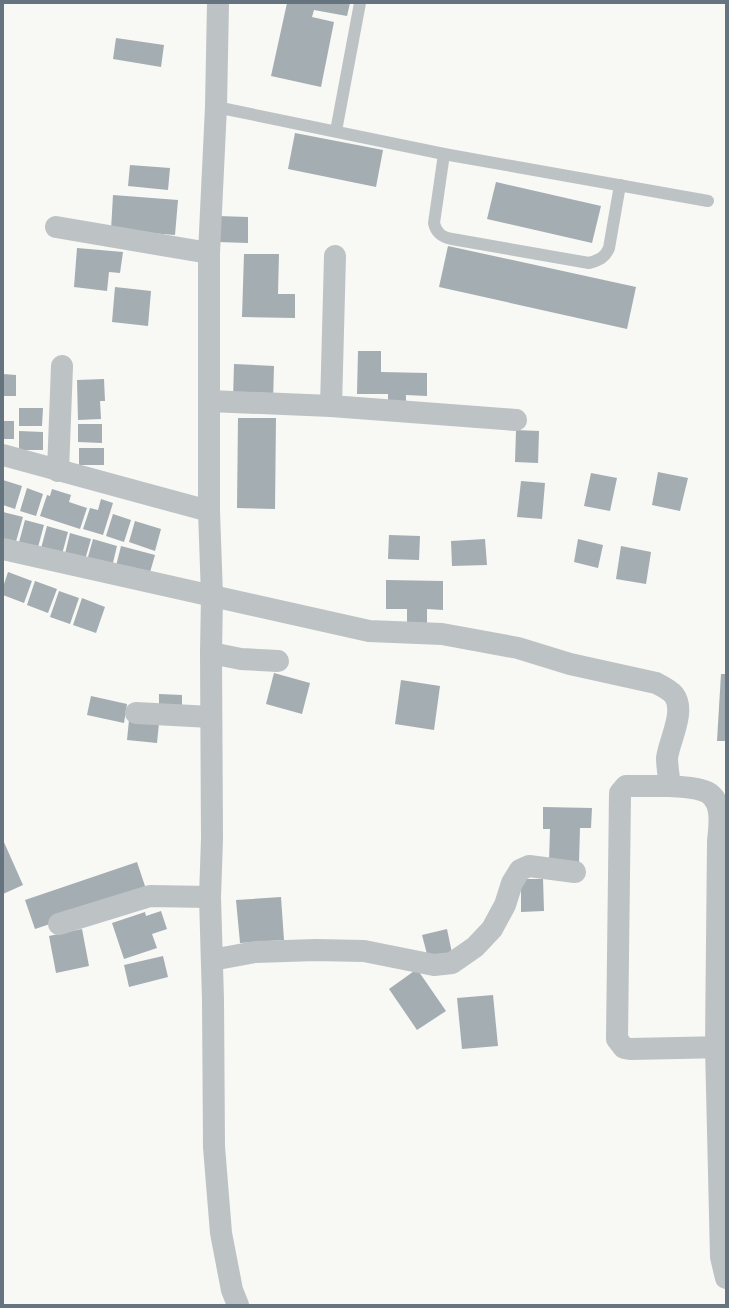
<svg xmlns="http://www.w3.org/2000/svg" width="729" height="1308" font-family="Manrope,sans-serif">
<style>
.building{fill:#a4adb2}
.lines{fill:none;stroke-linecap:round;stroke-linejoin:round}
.service{stroke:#bdc2c5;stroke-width:12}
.minor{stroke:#bdc2c5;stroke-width:22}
.tertiary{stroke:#bdc2c5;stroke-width:22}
</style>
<rect width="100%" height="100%" fill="#f8f8f5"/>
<!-- building -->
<g class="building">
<polygon points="287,3 350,3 347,16 314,10 312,17 334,22 321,87 271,76"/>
<polygon points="116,38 164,45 161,67 113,59"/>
<polygon points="295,133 383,150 376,187 288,169"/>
<polygon points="130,165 170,168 168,190 128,186"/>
<polygon points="496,182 601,206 592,243 487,219"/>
<polygon points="113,195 178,200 175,235 111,230"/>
<polygon points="218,216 248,217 248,243 218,242"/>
<polygon points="448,246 636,287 627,329 439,287"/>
<polygon points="77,248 123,252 120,273 109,272 107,291 74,287"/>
<polygon points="244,254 279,254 278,294 295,294 295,318 242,317"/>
<polygon points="115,287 151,291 148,326 112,322"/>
<polygon points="358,351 381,351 381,372 427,373 427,396 406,395 406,403 388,403 388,394 357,394"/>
<polygon points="234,364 274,366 273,402 233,400"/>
<polygon points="3,374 16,375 16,396 3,396"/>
<polygon points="104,379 105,401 100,401 101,419 78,420 77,380"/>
<polygon points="19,408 43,408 42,426 19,426"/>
<polygon points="238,418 276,418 275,509 237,508"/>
<rect x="3" y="421" width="11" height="18"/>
<polygon points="78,424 102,424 102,443 78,442"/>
<polygon points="516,430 539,431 538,463 515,462"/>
<polygon points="19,431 43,432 43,450 19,450"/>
<rect x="79" y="448" width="25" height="17"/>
<polygon points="658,472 688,478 680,511 652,505"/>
<polygon points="591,473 617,478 610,511 584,506"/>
<polygon points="3,480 22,486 15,509 3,505"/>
<polygon points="521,481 545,483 542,519 517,517"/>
<polygon points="27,488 43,494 36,516 20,511"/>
<polygon points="52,489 71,495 69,502 87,508 80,529 40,516 47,495 50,496"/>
<polygon points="101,499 113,503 103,535 83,529 90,508 98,510"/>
<polygon points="3,512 23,517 15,545 3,542"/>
<polygon points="113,514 131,520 124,542 106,536"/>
<polygon points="25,520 44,525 37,551 18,546"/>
<polygon points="135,521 161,529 155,551 129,542"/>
<polygon points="47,526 68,532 61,558 40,552"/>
<polygon points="70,533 91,539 84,563 64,558"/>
<polygon points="389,535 420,536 419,560 388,559"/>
<polygon points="93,539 117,546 111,571 86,564"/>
<polygon points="485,539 487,565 452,566 451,541"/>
<polygon points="578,539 603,545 598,568 574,562"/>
<polygon points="121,546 155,555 148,579 115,570"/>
<polygon points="621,546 651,552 646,584 616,579"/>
<polygon points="8,572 32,581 24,603 3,595 3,587"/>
<polygon points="386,580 443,581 443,610 427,609 427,623 407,623 407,609 386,609"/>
<polygon points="35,581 57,589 48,613 27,605"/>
<polygon points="59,591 79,598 70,624 50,617"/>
<polygon points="82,598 105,607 96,633 73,625"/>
<polygon points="274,673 310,683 302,714 266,704"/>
<polygon points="721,674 726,674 726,741 717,741"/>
<polygon points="401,680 440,686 434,730 395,724"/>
<polygon points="159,694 182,695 182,708 159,707"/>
<polygon points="91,696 127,704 124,723 87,715"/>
<polygon points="129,720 159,723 157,743 127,740"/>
<polygon points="543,807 592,808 591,828 580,828 579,863 549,862 550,829 543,829"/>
<polygon points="3,840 23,885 3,894"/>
<polygon points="137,862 147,892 35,929 25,900"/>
<polygon points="521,879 543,879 544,911 521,912"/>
<polygon points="281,897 284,940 240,943 236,900"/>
<polygon points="161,911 167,929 152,934 157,948 124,959 112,923 145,912 146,916"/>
<polygon points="82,929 89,966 56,973 49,936"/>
<polygon points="447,929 452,953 428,958 422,935"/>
<polygon points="163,956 168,977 129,987 124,965"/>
<polygon points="417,969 446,1011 417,1030 389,989"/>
<polygon points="493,995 498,1046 462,1049 457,998"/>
</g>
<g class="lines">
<!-- service -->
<g class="service">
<polyline points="216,107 444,154 708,201"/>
<polyline points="336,131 360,3"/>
<path d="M 444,154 L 434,223 C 436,233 442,237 452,239 L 589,263 C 599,260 605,258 609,248 L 620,185"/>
</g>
<!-- minor -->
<g class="minor">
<polyline points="56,227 209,253"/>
<polyline points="209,401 331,406 516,420"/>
<polyline points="331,406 335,256"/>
<polyline points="3,455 209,511"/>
<polyline points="58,471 62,366"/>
<path d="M 3,549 L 369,631 L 442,634 L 518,648 L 570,664 L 656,683 C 662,686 670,690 674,695 C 686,711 669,741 667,758 C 667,767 669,777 670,786 C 680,787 691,787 701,790 C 724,795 720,824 718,841 L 716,1047 L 721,1257 L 726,1278"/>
<polyline points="211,653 241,659 278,661"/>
<polyline points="136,713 211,717"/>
<polyline points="670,786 626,786 620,793 617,1039 624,1048 630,1049 726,1047"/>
<polyline points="59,924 150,896 210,897"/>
<polyline points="212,960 255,952 316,950 364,951 434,965 452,963 475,947 492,929 505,905 512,883 520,870 529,866 575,872"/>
</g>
<!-- tertiary -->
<polyline class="tertiary" points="218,3 216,107 209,253 209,511 212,596 211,653 212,839 210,897 213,1000 214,1147 221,1233 232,1290 238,1305"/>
</g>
<!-- border -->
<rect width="729" height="1308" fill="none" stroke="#65747e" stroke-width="8"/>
</svg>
